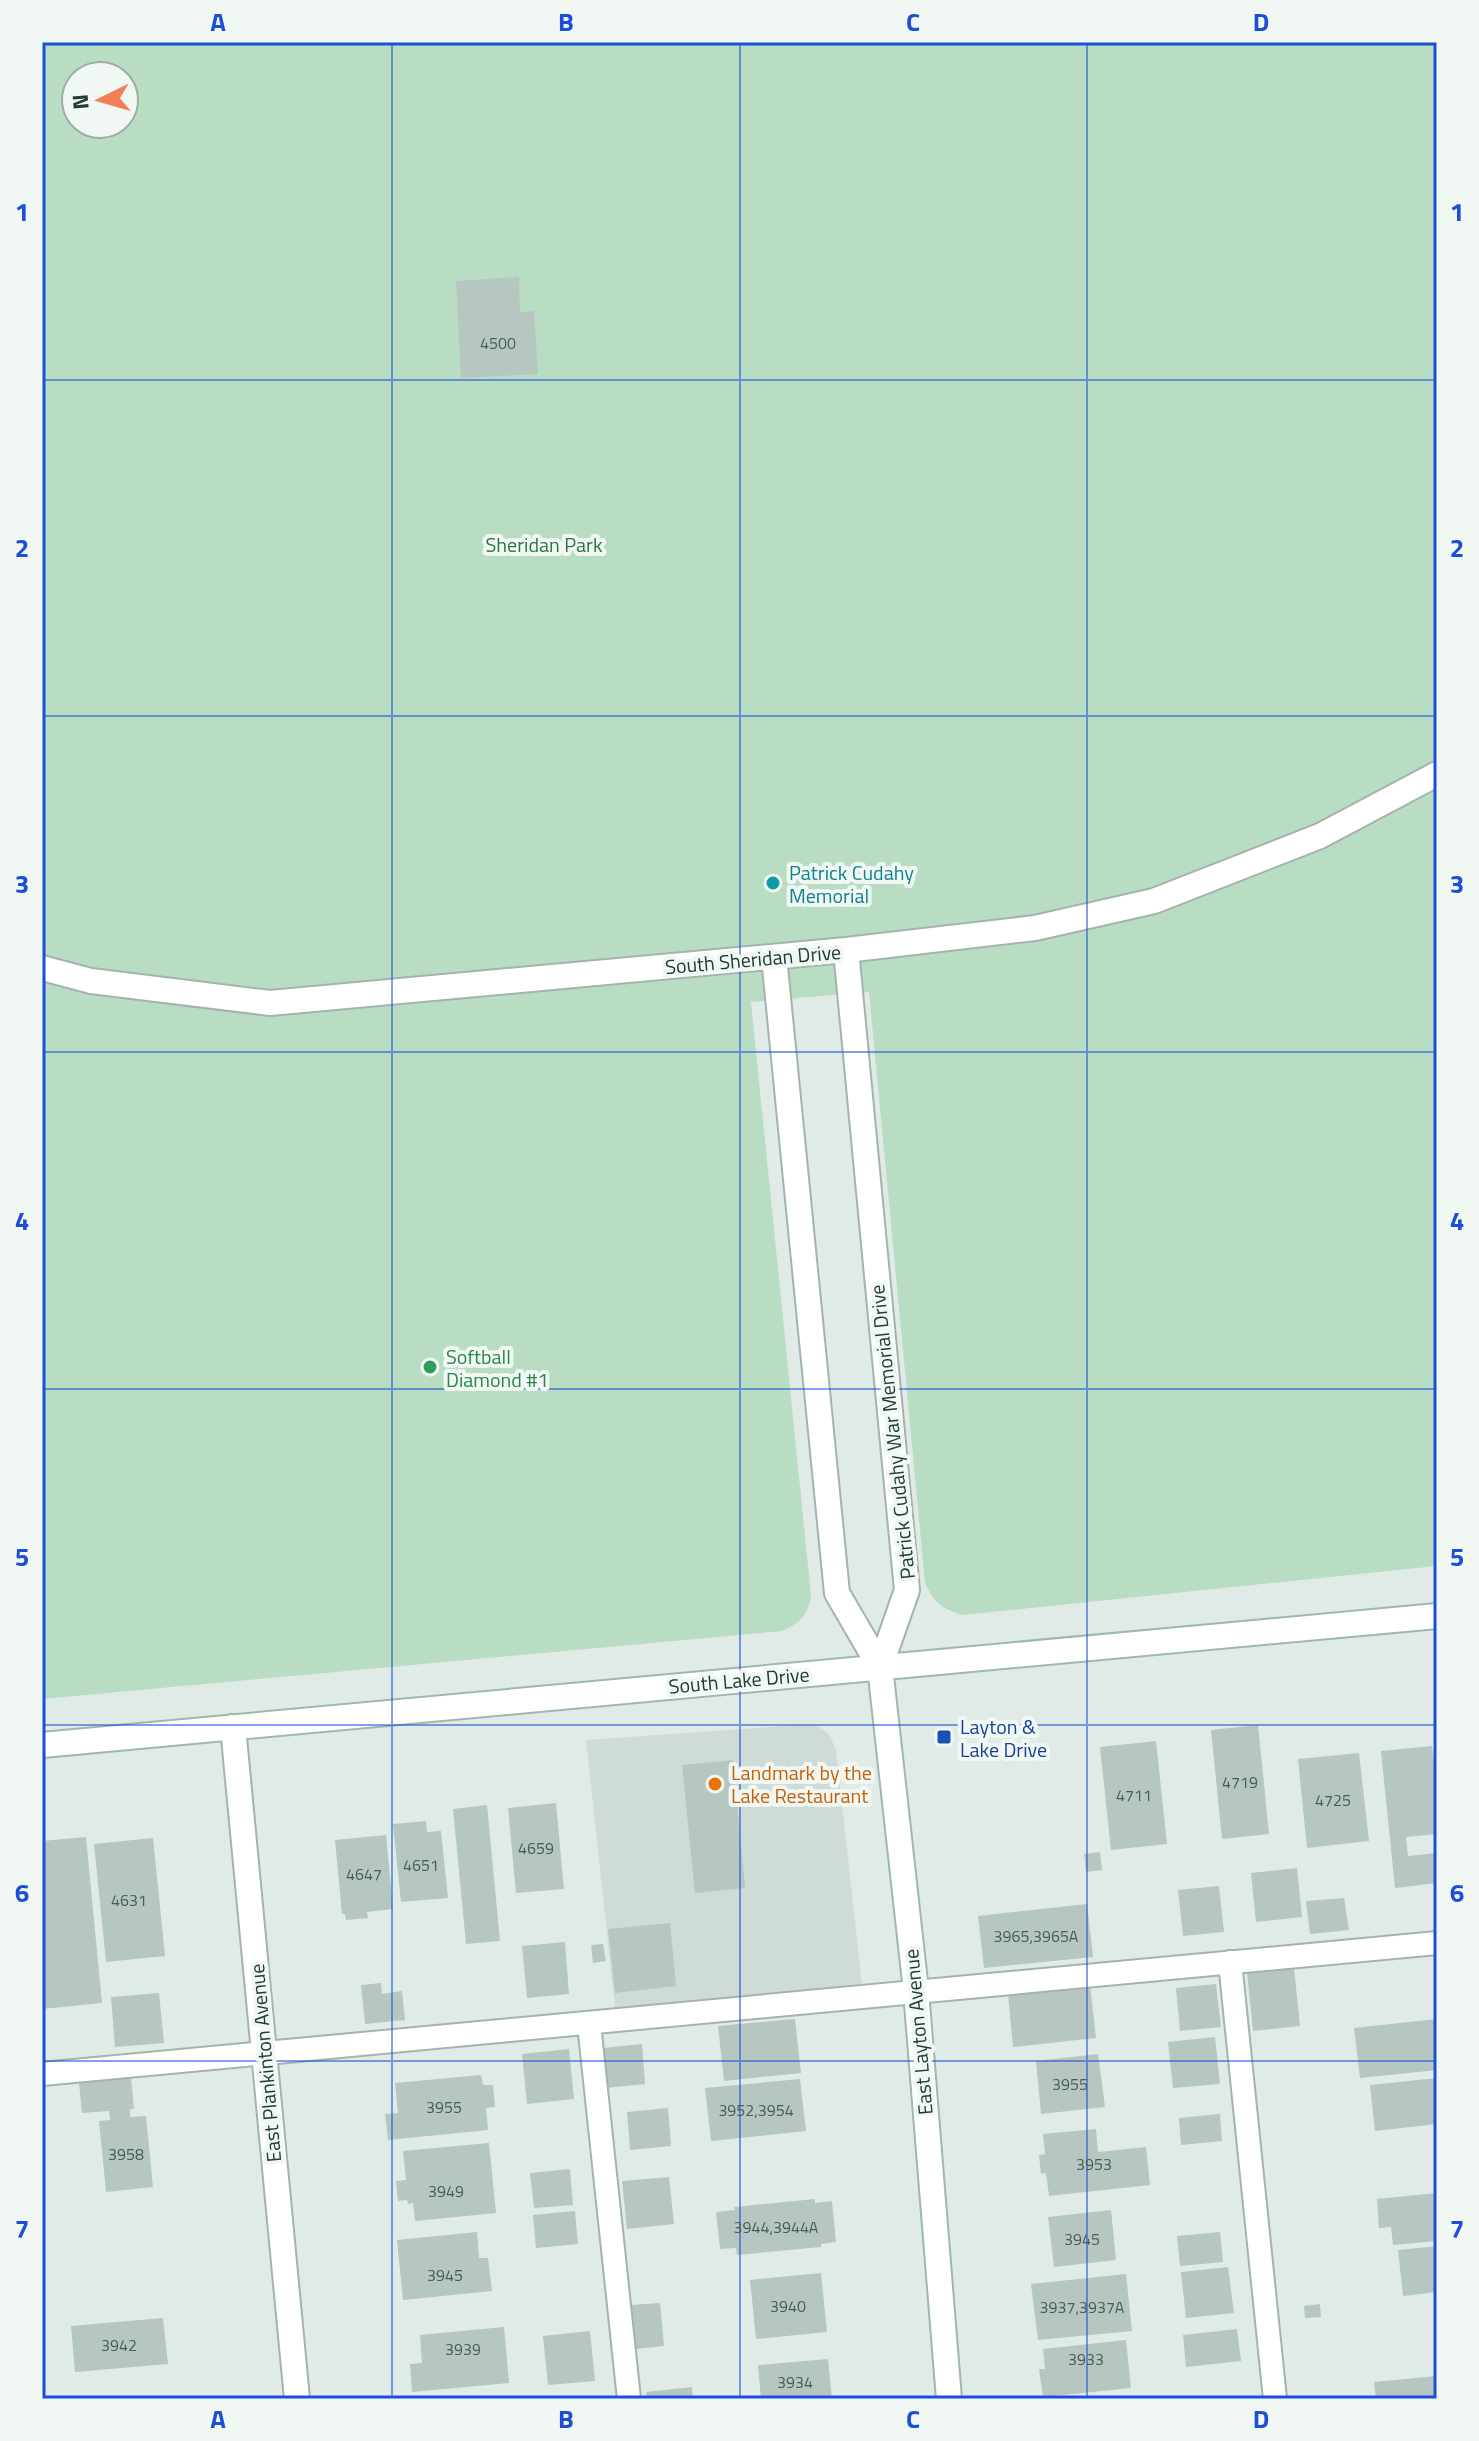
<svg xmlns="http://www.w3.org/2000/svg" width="1479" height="2441" viewBox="0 0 1479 2441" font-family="'Titillium Web',sans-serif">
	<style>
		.built { fill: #cfdbd6 }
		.green { fill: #b9ddc3; fill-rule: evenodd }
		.building { fill: #b6c6c0 }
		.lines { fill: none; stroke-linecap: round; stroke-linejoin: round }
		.service-casing { stroke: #a3b3ae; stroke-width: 26 }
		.minor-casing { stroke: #a3b3ae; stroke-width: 28 }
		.secondary-casing { stroke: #9fb7af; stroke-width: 28 }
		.service { stroke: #fff; stroke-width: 22 }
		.minor { stroke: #fff; stroke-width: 24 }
		.secondary { stroke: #fff; stroke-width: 24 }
		.grid { fill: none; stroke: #1d4ed8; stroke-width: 2; stroke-opacity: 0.55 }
		.culture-dot { fill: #0f9aa8; stroke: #f1f8f4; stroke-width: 3 }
		.leisure-dot { fill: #2e9e5b; stroke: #f1f8f4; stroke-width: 3 }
		.transit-dot { fill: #1a4fb4; stroke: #f1f8f4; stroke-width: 3 }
		.food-dot { fill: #e8710a; stroke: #f1f8f4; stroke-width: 3 }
		.labels { text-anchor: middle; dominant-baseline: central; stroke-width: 8; stroke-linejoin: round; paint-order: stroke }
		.number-label { font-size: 16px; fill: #465e58 }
		.park-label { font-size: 20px; fill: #2b7348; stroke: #f1f8f4 }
		.culture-label { font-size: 20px; fill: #0d838f; stroke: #f1f8f4; text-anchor: start }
		.street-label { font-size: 20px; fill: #213c35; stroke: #f1f8f4 }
		.leisure-label { font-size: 20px; fill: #27864d; stroke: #f1f8f4; text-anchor: start }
		.transit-label { font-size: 20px; fill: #164399; stroke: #f1f8f4; text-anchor: start }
		.food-label { font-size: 20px; fill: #c56008; stroke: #f1f8f4; text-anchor: start }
		.neatline { fill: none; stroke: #1d4ed8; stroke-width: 3 }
		.grid-label { font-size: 26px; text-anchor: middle; font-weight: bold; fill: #1d4ed8 }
	</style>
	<rect width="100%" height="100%" fill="#e0ebe7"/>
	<path class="built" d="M813,1724l15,9 8,16 26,235 -247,24 -29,-268z"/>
	<path class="green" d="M42,42h1395v1524l-474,49c-21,-6 -29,-12 -38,-32l-56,-591 -118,10 60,593c-3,21 -11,28 -29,36l-740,68zM76,76h48v48h-48z"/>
	<path class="building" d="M519,277l1,35 14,-1 4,63 -77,4 -5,-97z
		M1258,1725l11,109 -47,5 -11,-109z
		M1156,1741l11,103 -56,6 -11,-103z
		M1432,1746l5,48v40l-31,3 2,19 28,-3 1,30 -42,5 -14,-137z
		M1359,1753l10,88 -62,7 -9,-89z
		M733,1760l12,128 -50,5 -13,-128z
		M556,1803l8,86 -48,4 -8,-85z
		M487,1805l13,136 -34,3 -13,-135z
		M426,1821l1,11 14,-1 7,67 -47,4 -8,-78z
		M386,1835l7,74 -26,3 1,6 -22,2 -1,-6h-3l-7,-74z
		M86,1837l16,166 -60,6v-168z
		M153,1838l12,118 -59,6 -12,-118z
		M1100,1852l2,18 -16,2 -2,-18z
		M1297,1868l5,49 -46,5 -5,-49z
		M1219,1886l5,46 -41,4 -5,-46z
		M1344,1898l5,32 -39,4 -4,-33z
		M1087,1904l6,53 -109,11 -6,-52z
		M670,1923l6,63 -61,7 -7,-64z
		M565,1942l4,52 -42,4 -5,-52z
		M603,1944l3,17 -13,2 -2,-18z
		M1294,1968l6,58 -47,5 -6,-59z
		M381,1983l1,11 20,-3 3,29 -40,4 -4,-39z
		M1216,1984l5,43 -41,4 -4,-43z
		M1090,1985l6,53 -83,9 -5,-53z
		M159,1993l5,50 -49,4 -4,-50z
		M795,2019l6,54 -77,8 -6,-55z
		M1437,2019v51l-77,8 -6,-50z
		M1215,2037l5,47 -47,4 -5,-46z
		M642,2044l3,40 -39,4 -3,-40z
		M569,2049l5,50 -47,5 -5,-50z
		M1098,2054l7,53 -64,7 -5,-53z
		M481,2075l2,10h10l2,22 -9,1 2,22 -100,10 -3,-26 13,-1 -3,-30z
		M131,2077l3,32h-4v8l16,-1 7,71 -47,5 -7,-71 11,-1 -1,-9 -27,2 -3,-31z
		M1437,2078v46l-62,7 -5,-46z
		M800,2079l6,52 -95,10 -6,-53z
		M668,2108l3,38 -41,4 -3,-38z
		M1220,2114l2,27 -41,4 -2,-27z
		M1096,2129l2,23 48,-5 4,38 -101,11 -3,-23 -5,1 -2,-19 6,-1 -2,-20z
		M489,2143l7,70 -81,8 -2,-18 -5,1 -1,-4 -9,1 -2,-20 10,-1 -3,-29z
		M570,2169l3,36 -39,3 -4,-35z
		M669,2177l5,47 -47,5 -5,-48z
		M1437,2193v48l-44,4 -2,-18 -12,1 -2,-29z
		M815,2199v4l17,-2 4,41 -15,2v3l-84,8 -1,-7 -16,1 -4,-37 19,-2 -1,-3z
		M1111,2210l5,50 -62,7 -6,-50z
		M575,2211l3,33 -42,4 -3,-33z
		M477,2232l2,26h9l4,33 -89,9 -6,-60z
		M1220,2232l3,30 -43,4 -3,-30z
		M1437,2246v46l-34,4 -5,-46z
		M1228,2267l6,46 -48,5 -5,-46z
		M821,2273l6,59 -71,7 -6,-59z
		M1126,2274l6,57 -94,9 -7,-56z
		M660,2303l4,43 -28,3 -5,-44z
		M1320,2304l1,13 -16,1 -1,-12z
		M163,2318l5,46 -93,8 -4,-46z
		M504,2327l5,56 -97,9 -2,-28 12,-1 -2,-28z
		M1237,2329l4,32 -55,6 -3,-32z
		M590,2331l5,50 -47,4 -5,-49z
		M1126,2340l5,48 -88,9 -4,-28h6l-2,-20z
		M828,2359l4,40h-71l-3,-34z
		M1437,2376v23h-61l-2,-17z
		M692,2387l1,12h-46l-1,-7z"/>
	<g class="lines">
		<defs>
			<path id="service" d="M1230,1962l45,437
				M589,2024l40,375
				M42,2074l1395,-131"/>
			<path id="minor" d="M846,950l61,640 -27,77
				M774,957l63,636 43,74
				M42,968l49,13 179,22 576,-53 189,-22 119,-27 166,-65 117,-62
				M233,1727l64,672"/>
			<path id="secondary" d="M880,1667l36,324 33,408
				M42,1745l1395,-129"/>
		</defs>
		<use href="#service" class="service-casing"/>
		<use href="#minor" class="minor-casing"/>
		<use href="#secondary" class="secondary-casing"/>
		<use href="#service" class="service"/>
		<use href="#minor" class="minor"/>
		<use href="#secondary" class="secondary"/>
	</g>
	<path class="grid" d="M392,42v2357M740,42v2357M1087,42v2357M42,380h1395M42,716h1395M42,1052h1395M42,1389h1395M42,1725h1395M42,2061h1395"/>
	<circle class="culture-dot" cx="773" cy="883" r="8"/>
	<circle class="leisure-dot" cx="430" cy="1367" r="8"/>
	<rect class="transit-dot" x="936" y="1729" width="16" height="16" rx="4"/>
	<circle class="food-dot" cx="715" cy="1784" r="8"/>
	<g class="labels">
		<g class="number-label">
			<text x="498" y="343">4500</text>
			<text x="1240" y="1782">4719</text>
			<text x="1134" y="1795">4711</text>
			<text x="1333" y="1800">4725</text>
			<text x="536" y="1848">4659</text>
			<text x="421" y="1865">4651</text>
			<text x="364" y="1874">4647</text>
			<text x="129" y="1900">4631</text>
			<text x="1036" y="1936">3965,3965A</text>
			<text x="1070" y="2084">3955</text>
			<text x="444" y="2107">3955</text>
			<text x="756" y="2110">3952,3954</text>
			<text x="126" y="2154">3958</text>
			<text x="1094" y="2164">3953</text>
			<text x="446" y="2191">3949</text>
			<text x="776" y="2227">3944,3944A</text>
			<text x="1082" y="2239">3945</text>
			<text x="445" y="2275">3945</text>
			<text x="788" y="2306">3940</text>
			<text x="1082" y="2307">3937,3937A</text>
			<text x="119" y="2345">3942</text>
			<text x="463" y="2349">3939</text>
			<text x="1086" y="2359">3933</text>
			<text x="795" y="2382">3934</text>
		</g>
		<g class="park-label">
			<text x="544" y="544">Sheridan Park</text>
		</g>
		<g class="culture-label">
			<text x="789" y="872">Patrick Cudahy<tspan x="789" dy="23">Memorial</tspan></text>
		</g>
		<g class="street-label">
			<text transform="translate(753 959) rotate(-5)">South Sheridan Drive</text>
			<text transform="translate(892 1432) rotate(-96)">Patrick Cudahy War Memorial Drive</text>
			<text transform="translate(739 1680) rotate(-5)">South Lake Drive</text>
			<text transform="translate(918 2032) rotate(-95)">East Layton Avenue</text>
			<text transform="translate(265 2063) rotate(-95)">East Plankinton Avenue</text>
		</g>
		<g class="leisure-label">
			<text x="446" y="1356">Softball<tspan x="446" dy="23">Diamond #1</tspan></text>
		</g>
		<g class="transit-label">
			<text x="960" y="1726">Layton &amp;<tspan x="960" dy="23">Lake Drive</tspan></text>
		</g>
		<g class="food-label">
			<text x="731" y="1772">Landmark by the<tspan x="731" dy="23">Lake Restaurant</tspan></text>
		</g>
	</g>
	<rect width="1479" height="2441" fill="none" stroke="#f1f8f4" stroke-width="88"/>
	<g transform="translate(100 100) rotate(265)"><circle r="38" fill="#f1f8f4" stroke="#9eada8" stroke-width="2"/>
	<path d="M0-6L14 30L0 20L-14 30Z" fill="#f28057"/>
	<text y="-12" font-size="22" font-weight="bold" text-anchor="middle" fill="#213c35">N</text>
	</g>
	<rect x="44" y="44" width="1391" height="2353" class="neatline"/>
	<g class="grid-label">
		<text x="218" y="31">A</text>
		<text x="566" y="31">B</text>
		<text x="913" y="31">C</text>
		<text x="1261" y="31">D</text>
		<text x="22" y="221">1</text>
		<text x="1457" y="221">1</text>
		<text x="22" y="557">2</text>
		<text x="1457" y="557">2</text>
		<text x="22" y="893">3</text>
		<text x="1457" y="893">3</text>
		<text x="22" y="1230">4</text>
		<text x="1457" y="1230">4</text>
		<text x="22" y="1566">5</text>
		<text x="1457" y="1566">5</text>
		<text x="22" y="1902">6</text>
		<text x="1457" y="1902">6</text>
		<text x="22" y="2238">7</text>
		<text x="1457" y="2238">7</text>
		<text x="218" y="2428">A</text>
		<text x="566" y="2428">B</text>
		<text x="913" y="2428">C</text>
		<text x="1261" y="2428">D</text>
	</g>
</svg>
